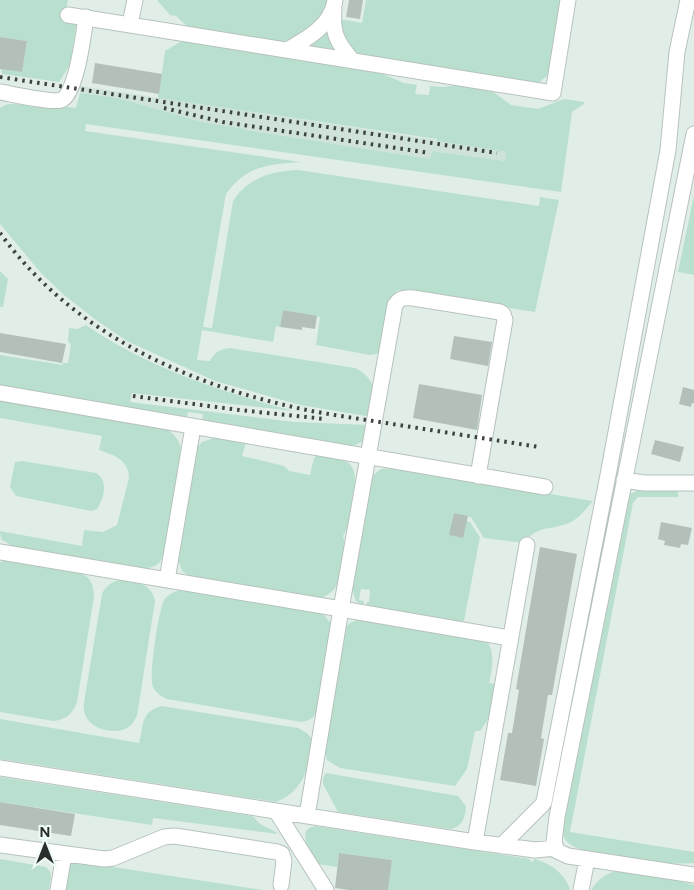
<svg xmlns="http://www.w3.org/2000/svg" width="694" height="890" viewBox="0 0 694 890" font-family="Figtree,sans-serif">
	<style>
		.built { fill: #cfe3da }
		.green { fill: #b9e0ce }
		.building { fill: #b3c0ba }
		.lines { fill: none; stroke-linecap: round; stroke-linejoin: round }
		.minor-casing { stroke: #b6c2bd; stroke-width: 17 }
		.minor { stroke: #fff; stroke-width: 15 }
		.rail { stroke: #3d4340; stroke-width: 4; stroke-dasharray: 2.5 5; stroke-linecap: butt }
	</style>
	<rect width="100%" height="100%" fill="#e1eee8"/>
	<path class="built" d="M80,86l357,54v1l69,11 -1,9 -73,-10 -2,8 -184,-29 -1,-1 -43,-7 -84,-24 -38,-5z"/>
	<path class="green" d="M0,0h68l-3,19 12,2 -7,44 -11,17 -57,-8 -1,-5 21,3 5,-31 -27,-4z
		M157,0h171l-7,19 -23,17 -20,7 -88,-14 -14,-13 -6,-1z
		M366,0h196l-11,73 -17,13 -170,-27 -15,-8 -10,-27 1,-5 22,4z
		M331,26l9,26 -33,-6 16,-10z
		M182,41l194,30 28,12 13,2 -2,9 14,1 1,-9 14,1 18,-3 26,4 23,17 27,4 26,-10 20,3v2l-12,8 -11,80 -475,-68 -1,7 216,31c-34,3 -54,3 -75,32l-23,133 9,1 21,-127c15,-23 38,-30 65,-31l241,36 1,-9 19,3 -24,112 -137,-22 -7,7 -10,53 -5,4 -6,1 -54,-10 4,-28 -37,-7 -3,17 -4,-1 -3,16 -71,-12 -5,30 13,1c4,-9 11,-12 20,-13l125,20c23,11 20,28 17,49l-72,-12 -85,-24 -88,-40 -31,-21 -32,-25 -23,-22 -41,-49v-116c8,-6 16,-4 25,-3l1,-3 50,6 4,-15 38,5 84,24 44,7v1l184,29 2,-8 73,10 1,-9 -69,-11v-2l-279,-41 7,-47z
		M694,195v80l-16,-3z
		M0,271l8,8 -5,28h-3z
		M86,325c62,43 136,67 208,86l-162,-18 -2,9 164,20 76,3 -6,16 -11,5 -14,-1 -137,-22 1,-9 -15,-2 -2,8 -186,-31v-34l63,10 -1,-2h6l3,-18 -3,-4 1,-13 8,1z
		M0,401l168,29c7,5 11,10 13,18 -3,18 -12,104 -21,114 -4,5 -12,6 -18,7l-127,-21 -14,-9 -1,-8 82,15 2,-16 19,2 14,-7 12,-47c0,-18 -15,-23 -30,-28l3,-14 -102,-18z
		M214,438l32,5 -4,13 42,10 5,5 21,4 4,-17 3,-3c19,4 38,1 38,25l-7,47 -5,9 2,7c-3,22 -1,47 -24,55l-131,-21 -8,-6 -4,-11 15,-108 9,-10z
		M22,461l74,12c13,8 8,25 1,36l-6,2 -75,-15 -6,-9 5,-25z
		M391,468l202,33c-8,9 -15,19 -27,23 -20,7 -27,1 -43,19l-39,-5 -13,-21 -17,-4 -4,22 17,-14 3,1 10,15 -16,84 -2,1 -96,-16 1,-4h2l1,-12 -9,-1 -2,11 5,1 -1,5 -7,-5 -5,-15 21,-110 9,-7z
		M678,490v7h-40l-5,6 -63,329 124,20v11c-32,3 -78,-8 -111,-13 -13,-4 -21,-9 -21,-24l66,-331 9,-4z
		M7,560l74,13c11,6 12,12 13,24l-17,105c-4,12 -12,18 -24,19l-53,-9v-150z
		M125,579c14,3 27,6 30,22l-18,115c-2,3 -4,8 -7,10 -10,9 -33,5 -41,-5 -5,-6 -6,-12 -5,-19l18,-108c4,-9 12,-14 23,-15z
		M180,590h6l137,24 7,8 1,4 -14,86c-4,7 -9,9 -16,10l-134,-23c-6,-3 -11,-6 -14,-12 -5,-10 6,-78 11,-87 4,-6 10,-8 16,-10z
		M358,620h6l122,20c10,13 6,29 3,43l6,1 -4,31 -11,16h-5l-8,38 -12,17 -115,-18 -13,-8 -2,-9 19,-122 6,-6z
		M162,706l136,22 9,5 5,6c-1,26 -9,53 -36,63l-276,-43v-40l139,24c5,-18 1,-31 23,-37z
		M326,773l132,23 8,10c-1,11 -3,21 -16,23l-112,-17 -15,-28v-6z
		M0,777l252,39c3,2 4,4 6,6 5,5 14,6 20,12l-125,-16 -1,7 -152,-23z
		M315,826l215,33v2l3,1 1,-3c16,4 32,15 36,31h-182l4,-30 -53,-7 -2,14 -20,-3c-6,-11 -14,-20 -11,-33l3,-3z
		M0,859l46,8c8,6 4,14 3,23h-49z
		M68,860l195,30h-199z
		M618,871l53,8 23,6v5h-103c6,-10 16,-18 27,-19z"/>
	<path class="building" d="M349,0h14l-3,19 -14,-2z
		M0,37l27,4 -5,31 -22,-3z
		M95,63l67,11 -3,20 -67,-11z
		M283,310l34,6 -2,13 -13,-2v3l-22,-3z
		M0,333l66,11 -4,19 -62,-11z
		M454,336l38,6 -4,24 -38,-7z
		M419,384l63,11 -5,35 -64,-12z
		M683,387l11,3v13h-2l-1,4 -12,-3z
		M655,440l29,7 -4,15 -29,-8z
		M454,513l14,3 -5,22 -14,-3z
		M661,522l31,6 -4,17 -7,-1 -1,4 -16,-3 1,-4 -7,-2z
		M540,547l37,7 -25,141h-4l-7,43 3,1 -8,47 -36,-6 8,-47h4l7,-43 -3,-1z
		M0,802l75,12 -4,22 -71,-11z
		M339,853l53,7 -4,30h-39l-14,-2z"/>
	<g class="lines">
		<defs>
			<path id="minor" d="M334,9c-2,24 3,34 19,52
				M68,15l485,78 15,-93
				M130,24l5,-24
				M287,50c20,-11 45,-25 48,-50
				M0,92c12,2 51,11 61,8 15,-4 23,-68 25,-83
				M694,134l-137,683 -3,25 3,9 11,5 126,19
				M0,393l545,94
				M478,476l27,-156 -2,-6 -3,-2 -87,-14c-8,-1 -14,0 -18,7l-54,304 169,29
				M624,480l20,3h50
				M0,552l341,57 -34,207
				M167,580l26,-153
				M0,768l475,74 60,8 21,-2
				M276,811l50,79
				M475,842l52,-297
				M0,845l104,14 9,-1 51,-21 11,-1 102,16 5,2 2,7 -3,24
				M501,846l41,-41 2,-3 65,-332 59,-320 9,-98 11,-52
				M58,890l6,-36
				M581,890l6,-31"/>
		</defs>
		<use href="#minor" class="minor-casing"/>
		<use href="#minor" class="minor"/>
		<path class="rail" d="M0,77l497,76
			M164,108l59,14 207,31
			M0,233c70,97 179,148 293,174 30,7 62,11 93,16 51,8 102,16 153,24
			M133,396l106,14 86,9"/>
	</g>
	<g transform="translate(45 845)" stroke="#eefcf5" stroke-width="4" paint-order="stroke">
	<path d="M0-4L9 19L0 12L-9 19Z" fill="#292e2c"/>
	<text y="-8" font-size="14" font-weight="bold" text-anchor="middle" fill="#292e2c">N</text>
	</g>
</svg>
